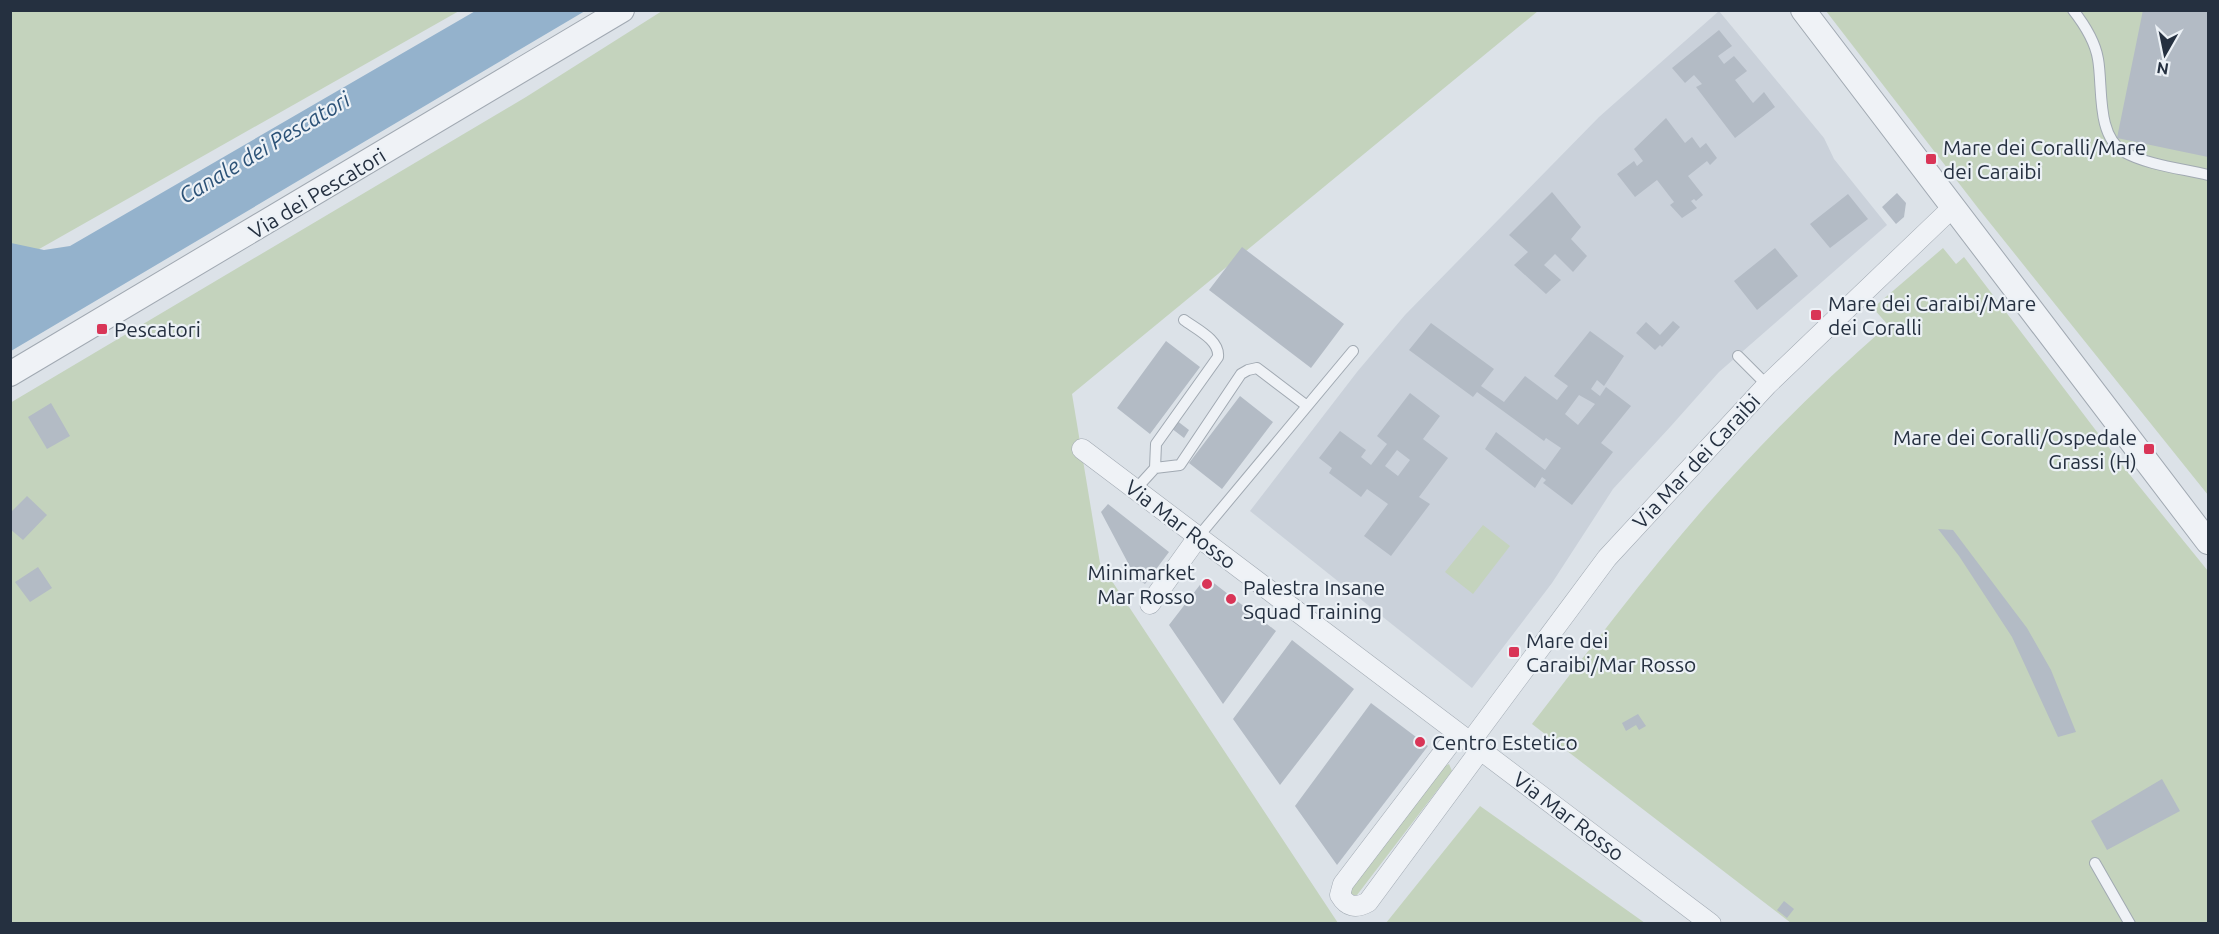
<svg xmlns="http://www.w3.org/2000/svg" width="2219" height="934" viewBox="0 0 2219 934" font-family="Ubuntu,sans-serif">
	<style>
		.built { fill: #cad1da }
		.green { fill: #c4d3bd }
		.water { fill: #94b2cc }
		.building { fill: #b3bbc5; fill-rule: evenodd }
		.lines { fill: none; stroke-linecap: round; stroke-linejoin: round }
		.service-casing { stroke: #a1a9b2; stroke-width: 12 }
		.minor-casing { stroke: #a1a9b2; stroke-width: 21 }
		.tertiary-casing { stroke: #a1a9b2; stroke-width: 26 }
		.service { stroke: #eff2f6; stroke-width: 10 }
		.minor { stroke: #eff2f6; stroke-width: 20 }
		.tertiary { stroke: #eff2f6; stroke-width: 24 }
		.poi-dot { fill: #d93557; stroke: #ecf1f6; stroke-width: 2 }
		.labels { text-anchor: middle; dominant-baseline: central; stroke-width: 4.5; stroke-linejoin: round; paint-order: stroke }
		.poi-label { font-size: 21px; fill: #253040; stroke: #ecf1f6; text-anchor: start }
		.street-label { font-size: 21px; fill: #253040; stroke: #ecf1f6 }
		.water-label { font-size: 22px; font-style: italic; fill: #2c5277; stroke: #ecf1f6 }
	</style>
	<rect width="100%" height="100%" fill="#dce2e8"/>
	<path class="built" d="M1719,11l105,127 10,21 53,66 -168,147 -48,54 -58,63 -61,94 -80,105 -222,-177 107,-139 48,-57 194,-198z"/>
	<path class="green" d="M11,11h448l-448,254z
		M662,11h876l-466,383 28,169 238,360h-1327l-1,-520 516,-306z
		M1826,11h322l-24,121 84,18v345l-230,-287z
		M1943,248l13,16 8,-7 162,213 82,101v352h-417l-259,-199c68,-88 135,-178 211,-259 46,-50 94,-95 145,-140l-15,-17z
		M1483,525l27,21 -37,48 -28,-22z
		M1449,764l3,7 -95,124h-7v-5l95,-124z
		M1480,806l165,117h-259z"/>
	<path class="water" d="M477,10l108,1 -574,340v-108l33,7 26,-4z"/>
	<path class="building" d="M2143,10h65v147l-91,-19z
		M1719,30l13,16 -14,10 6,8 10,-8 13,15 -12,9 18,23 11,-11 11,15 -40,31 -39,-51 6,-3 -8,-9 -9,8 -13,-15z
		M1666,118l19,25 7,-6 8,11 6,-5 11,15 -7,7 -3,-4 -19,15 15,19 -7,6 -2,-2 -3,2 6,7 -15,10 -12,-13 4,-3 -17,-22 -22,17 -18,-23 17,-13 3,5 6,-5 -9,-12z
		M1552,192l29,35 -10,12 16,17 -14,16 -18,-18 -11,11 17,15 -15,14 -32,-29 14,-13 -19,-17z
		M1897,193l9,10 -2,14 -8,7 -14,-17z
		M1848,194l20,25 -38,29 -20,-24z
		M1242,247l102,77 -33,44 -102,-78z
		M1775,248l23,28 -41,34 -23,-29z
		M1673,321l7,6 -18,20 -2,-2 -5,5 -19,-17 10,-11 14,13z
		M1431,323l63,46 -13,17 23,16 21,-26 32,24 11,-14 -14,-10 36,-45 34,25 -20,30 -7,-6 -6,9 9,7 6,-9 25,19 -30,37 12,9 -41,53 -29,-22 3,-3 -4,-3 -7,11 -50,-39 11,-17 49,38 16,-22 -15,-10 -2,3 -67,-49 -4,5 -64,-47zM1579,395l16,9 -17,21 -13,-11z
		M1166,341l34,26 -50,67 -33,-26z
		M1410,393l30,23 -17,23 25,19 -29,39 11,7 -39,52 -27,-20 24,-32 -21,-15 -6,8 -32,-24 3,-5 -13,-10 21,-27 26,19 -5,7 10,8 16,-21 -10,-8zM1397,450l13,10 -12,16 -13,-10z
		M1240,396l33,26 -51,67 -33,-26z
		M51,403l19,33 -23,13 -19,-32z
		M1176,420l13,10 -5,8 -13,-10z
		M27,496l20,19 -24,25 -13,-11v-16z
		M1108,504l61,48 -24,32 -9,-6 -35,-66z
		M1938,529l15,1 74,98 24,42 25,62 -18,5 -46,-100 -53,-81z
		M38,567l14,21 -22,14 -15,-20z
		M1206,577l70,54 -53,73 -54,-79z
		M1292,640l62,49 -74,96 -47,-66z
		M1371,703l57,43 -91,119 -42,-59z
		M1638,714l8,12 -7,4 -3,-5 -10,6 -4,-8z
		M2162,779l18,32 -73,39 -16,-29z
		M1784,901l10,8 -7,9 -10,-8z"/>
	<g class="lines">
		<defs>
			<path id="service" d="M2073,10c11,14 22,31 25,49 5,28 -2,77 26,93 23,13 60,17 84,23
				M1738,356l29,29
				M1155,468l1,-24 62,-87c2,-17 -22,-28 -34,-37
				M1135,490l20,-22 25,-3 61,-91 7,-4 9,-2 50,38
				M1198,537l155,-186
				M2095,863l35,61"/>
			<path id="minor" d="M1082,449l629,475
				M1150,604l48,-67
				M1458,733l-115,151 -3,11c7,12 16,14 28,7l113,-153
				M1471,741l136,-183 160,-173 185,-177"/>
			<path id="tertiary" d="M1803,10l405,532
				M10,374l612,-364"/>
		</defs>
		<use href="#service" class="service-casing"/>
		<use href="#minor" class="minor-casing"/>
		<use href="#tertiary" class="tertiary-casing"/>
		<use href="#service" class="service"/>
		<use href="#minor" class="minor"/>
		<use href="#tertiary" class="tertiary"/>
	</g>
	<g class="poi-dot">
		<rect x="1925" y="153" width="12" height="12" rx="3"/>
		<rect x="1810" y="309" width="12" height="12" rx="3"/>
		<rect x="96" y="323" width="12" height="12" rx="3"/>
		<rect x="2143" y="443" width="12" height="12" rx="3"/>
		<circle cx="1207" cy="584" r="6"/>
		<circle cx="1231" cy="599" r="6"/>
		<rect x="1508" y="646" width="12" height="12" rx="3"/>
		<circle cx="1420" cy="742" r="6"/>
	</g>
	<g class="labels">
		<g class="poi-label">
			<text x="1943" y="147">Mare dei Coralli/Mare<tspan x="1943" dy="24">dei Caraibi</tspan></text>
			<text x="1828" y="303">Mare dei Caraibi/Mare<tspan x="1828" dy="24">dei Coralli</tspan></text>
			<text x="114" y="329">Pescatori</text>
			<text x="2137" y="437" text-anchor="end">Mare dei Coralli/Ospedale<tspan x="2137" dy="24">Grassi (H)</tspan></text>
			<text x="1195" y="572" text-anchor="end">Minimarket<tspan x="1195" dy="24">Mar Rosso</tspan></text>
			<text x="1243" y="587">Palestra Insane<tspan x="1243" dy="24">Squad Training</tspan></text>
			<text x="1526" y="640">Mare dei<tspan x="1526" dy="24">Caraibi/Mar Rosso</tspan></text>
			<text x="1432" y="742">Centro Estetico</text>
		</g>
		<g class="street-label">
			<text transform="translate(317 193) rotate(-31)">Via dei Pescatori</text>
			<text transform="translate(1696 461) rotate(-47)">Via Mar dei Caraibi</text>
			<text transform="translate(1181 524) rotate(37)">Via Mar Rosso</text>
			<text transform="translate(1569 816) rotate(37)">Via Mar Rosso</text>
		</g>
		<g class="water-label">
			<text transform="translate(264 147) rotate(-31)">Canale dei Pescatori</text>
		</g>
	</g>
	<rect width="2219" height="934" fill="none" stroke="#253040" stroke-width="24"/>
	<g transform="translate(2165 54) rotate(189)" stroke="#ecf1f6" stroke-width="4.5" paint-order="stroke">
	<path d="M0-4.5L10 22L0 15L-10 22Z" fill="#253040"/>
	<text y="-9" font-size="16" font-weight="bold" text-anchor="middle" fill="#253040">N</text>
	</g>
</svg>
